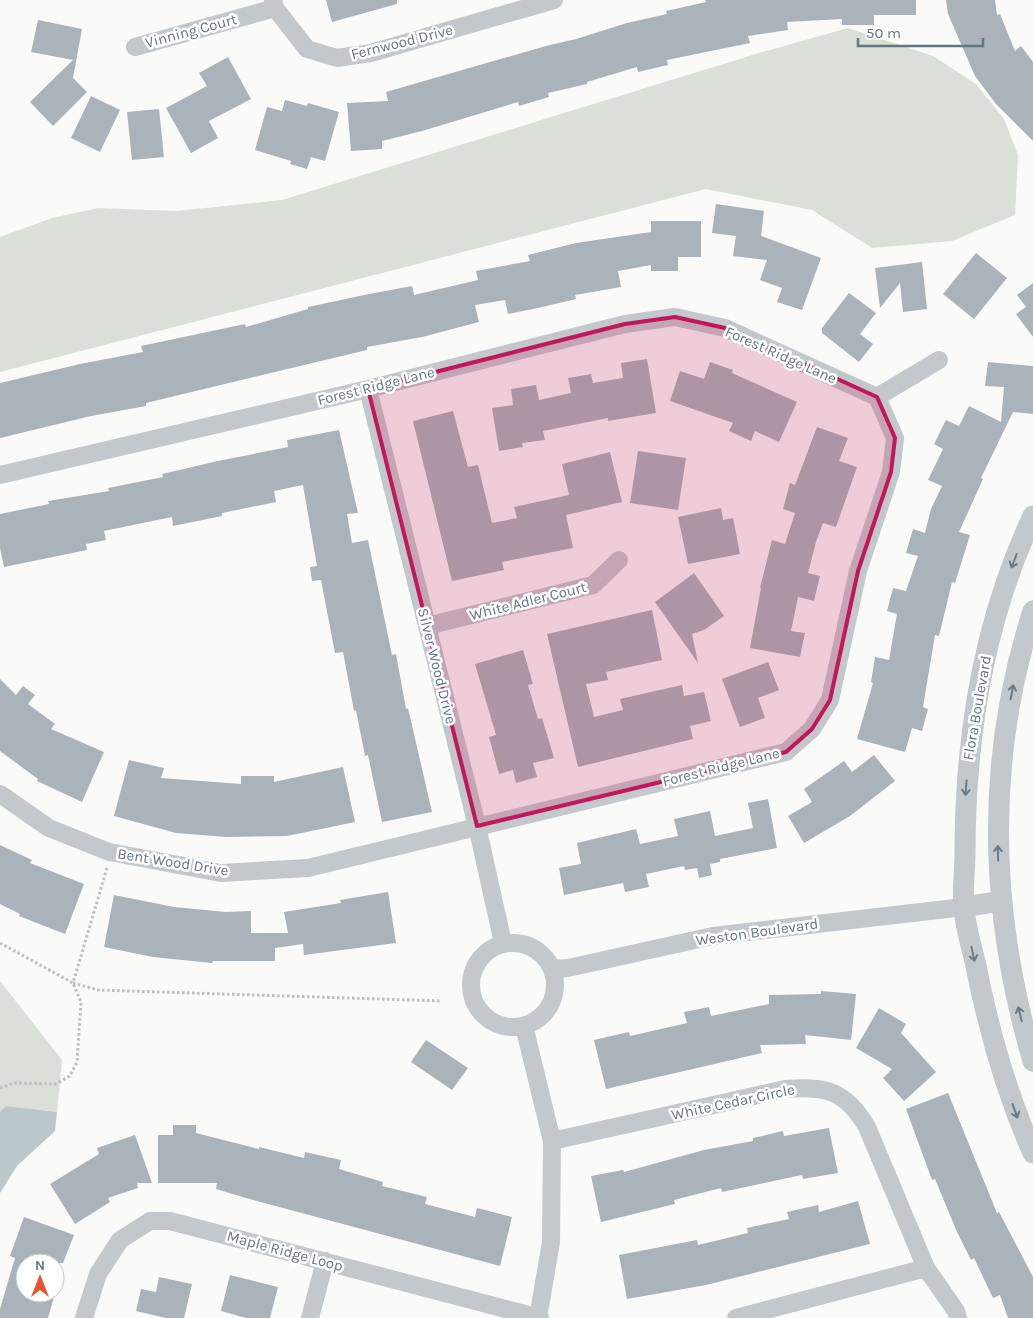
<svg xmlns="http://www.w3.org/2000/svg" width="1033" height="1318" viewBox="0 0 1033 1318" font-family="Karla,sans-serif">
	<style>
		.green { fill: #dadfd7 }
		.water { fill: #bbc7cb }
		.building { fill: #aab3b9 }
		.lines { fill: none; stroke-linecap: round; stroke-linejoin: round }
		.path { stroke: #bbbfc2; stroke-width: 3; stroke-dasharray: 2.5 2.5; stroke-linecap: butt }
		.minor { stroke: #c3c8cc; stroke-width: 18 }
		.tertiary { stroke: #c3c8cc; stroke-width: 21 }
		.oneway { stroke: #6a7a87 }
		.marked { fill: #c2185b; fill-opacity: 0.2; stroke: #c2185b; stroke-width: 4; stroke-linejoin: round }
		.labels { text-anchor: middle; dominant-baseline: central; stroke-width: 5; stroke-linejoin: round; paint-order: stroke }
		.street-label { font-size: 15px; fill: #657683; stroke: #fff }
	</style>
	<rect width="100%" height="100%" fill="#fafaf8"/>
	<path class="green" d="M848,28l85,28 43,28 28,35 14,36 -3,60 -63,26 -80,7 -60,-38 -106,-21 -706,183v-135l52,-19 46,-10 78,3 106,-11 477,-147z
		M0,981l62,79 -5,52 -51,-6 -6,6z"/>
	<path class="water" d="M6,1106l51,6 -2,19 -38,35 -17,27v-81z"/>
	<path class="building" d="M326,0h71v4l-65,18z
		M705,0h211v15h-42v10h-32v-6l-55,3 1,8 -40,6 2,7 -83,17 1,5 -30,7 -1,-5 -50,15v2l-39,9 1,4 -30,9 -1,-4 -96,29 -40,10v8l-31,2 -4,-48 41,-2 -2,-9 160,-46 30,-7 51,-16 40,-9 -1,-3 40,-9z
		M946,0h49l2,15 3,-1 15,37 6,-5 12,16v79l-37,-37 -21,-28 -27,-62z
		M38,20l44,9 -9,49 14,14 -34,34 -23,-24 43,-42 -42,-8z
		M228,57l23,42 -42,22 9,17 -27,15 -25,-45 41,-22 -8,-13z
		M91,96l29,14 -20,42 -29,-14z
		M285,100l22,6 1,-3 31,9 -14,49 -14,-4 -4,12 -17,-5 1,-3 -36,-11 12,-43 15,4z
		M159,109l5,48 -32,3 -5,-48z
		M716,204l48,7 -3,25 60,22 -19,52 -25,-8 5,-14 -22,-8 7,-20 -34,-4 3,-20 -24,-3z
		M651,221h50v36h-23v14h-27v-6l-33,6 3,16 -46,8 1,4 -38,9 -30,6 -3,-14 -30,5 4,17 -57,15 -55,10v3l-221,53v3l-55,10 -91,22v-55l80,-19 63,-12 -2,-6 104,-22 1,3 62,-18v-2l56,-12 48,-9 2,9 64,-15 -2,-9 54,-10 -2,-6 48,-12 75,-11z
		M976,253l31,25 -33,41 -31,-25z
		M922,262l5,47 -24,3 -3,-29 -20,25 -5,-40z
		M1033,283v54l-17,-23 10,-7 -9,-12z
		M849,293l27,20 -16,21 13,10 -14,18 -37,-29v-5z
		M647,359l9,54 -48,8v-3l-65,13 2,9 -23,3 1,4 -24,4 -7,-43 21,-3 -2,-16 25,-4 3,15 32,-7 -3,-15 23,-4 2,9 30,-5 -2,-15z
		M710,362l23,8 -1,3 65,29 -18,40 -24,-11 -4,10 -22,-10 4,-8 -63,-22 10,-30 24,8z
		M988,362l45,4v48l-20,-2 -32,66 2,1 -24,53 11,3 -15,48 -3,-1 -13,54 -4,-1 -12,72 5,2 -6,22 -10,-3 -7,24 -48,-13 16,-56 -2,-1 4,-25 14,3 8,-46 -10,-3 6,-23 13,3 12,-35 -12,-3 7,-24 12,4 6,-24 11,-23 -14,-6 15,-31 -9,-5 12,-24 13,6 10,-20 32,16 3,-35 -19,-1z
		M453,411l15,56 10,-2 14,58 25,-5 -3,-11 55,-12 -7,-31 48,-12 12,50 -56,13 7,33 -71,14 2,8 -52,11 -39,-160z
		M817,427l31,11 -9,23 18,6 -21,60 -13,-4 -7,19 -8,31 12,3 -6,25 -16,-4 -7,34 14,2 -5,24 -50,-9 11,-60h-1l12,-48 13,4 10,-31 -12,-4 7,-26 5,2z
		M339,430l19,83 -11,1 5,29 16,-3 24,115 4,-1 10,55 2,-1 24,104 -50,10 -14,-67 -3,1 -9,-46 -2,1 -11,-59 -8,1 -14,-73 -9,1 -2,-14 7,-1 -14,-81 -29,6 2,11 -54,11v3l-49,10 -1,-9 -68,14 2,9 -20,4 1,6 -83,17 -4,-19v-34l49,-10 -1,-3 61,-10 -1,-3 55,-11 -1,-3 56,-13 70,-14 -1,-7z
		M638,451l48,7 -8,52 -48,-7z
		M721,508l2,12 10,-2 7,36 -52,10 -10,-47z
		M694,573l30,43 -20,14 -12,4 6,29 -43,-61z
		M652,610l10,50 -56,12 2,8 -22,4 8,33 29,-7 -3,-11 62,-14 2,11 20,-4 7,29 -21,5 3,13 -115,28 -31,-133z
		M523,650l10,34 -5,1 10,34 4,-1 12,40 -21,5 4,14 -21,6 -3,-13 -14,4 -10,-37 7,-2 -21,-71z
		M768,662l11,28 -21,8 7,20 -25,9 -18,-48z
		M0,679l16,16 7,-9 12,9 -7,9 27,20 -4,5 53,23 -22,50 -45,-21 1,-2 -38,-28z
		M874,755l21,26 -45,35 -46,27 -16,-27 24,-14 -8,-13 40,-28 8,11z
		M129,760l35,8 -3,10 80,6v-8h33v6l69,-15 12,55 -68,14 -61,1 -50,-4 -62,-17z
		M768,799l9,49 -57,11v3l-10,2 2,11 -13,3 -2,-10 -12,2 -1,-4 -38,8 3,13 -24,5 -2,-9 -59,12 -5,-27 22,-4 -4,-21 59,-14 4,15 38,-8 -4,-17 36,-8 5,25 38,-8 -5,-25z
		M0,845l32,15 -2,3 54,21 -19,50 -46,-18 1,-2 -20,-10z
		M388,892l8,51 -92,12 -1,-11 -28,4v13h-62l-1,2 -59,-6 -49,-10 10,-52 60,12 52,5 25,-1v22h37l-4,-21 57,-9 -1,-3z
		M821,991l35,3 -5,46 -46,-5 1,9 -46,1 2,8 -156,36 -12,-49 35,-8 1,4 57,-13 -3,-11 25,-5 2,9 58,-12v-9l52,-1z
		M879,1008l27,16 -5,9 35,39 -32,29 -21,-23 9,-9 -36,-21z
		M426,1040l42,28 -16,22 -41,-28z
		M948,1093l49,120 2,-1 34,65v41h-25l-8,-23 -7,3 -19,-40 -3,2 -14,-28 -22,-53 -3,1 -26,-71z
		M173,1125h23v8l63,16v-2l45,11 1,-6 36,8 -2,9 44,13 -1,4 45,11 -2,7 50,13 2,-9 35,9 -12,49 -254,-68 -30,-9 1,-6h-59v-48h15z
		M829,1128l9,45 -35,6 -1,-4 -80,17 -1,-4 -47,12 1,4 -74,18 -10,-46 32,-6 1,2 80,-22 49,-9v-3l30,-7 1,5z
		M135,1135l17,48h-15l1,5 -30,10 2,4 -35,22 -25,-40 49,-30 -2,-6z
		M858,1201l12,43 -164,41 -79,14 -8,-44 78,-15 1,5 50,-12 -1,-5 42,-9 -2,-7 31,-7 1,7z
		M24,1217l50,18 -11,28h-38v30h30l-7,25h-48v-9l15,-51 -5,-2z
		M230,1275l48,12 -8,31h-24l-25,-7z
		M159,1277l33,7 -8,34h-18l-30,-7 5,-22 15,3z"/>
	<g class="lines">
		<path class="path" d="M107,868l-34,115 25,7 344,11
			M0,943l73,40 8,19 -4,60 -7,14 -14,8 -42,-1 -14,5"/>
		<path class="minor" d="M273,0l2,8 32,41 30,9 34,-5 183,-53
			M135,47l140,-39
			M368,389l109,437 26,117
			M877,397l62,-37
			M0,475l368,-86 257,-65 50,-7 50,11 152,69 18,41 -4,34 -33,99 -28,129 -18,29 -26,23 -478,116 -87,5 -112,-21 -60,-24 -49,-34
			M427,626l166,-41 26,-25
			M471 985a42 42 0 1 1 84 0a42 42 0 1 1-84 0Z
			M553,969l15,-1 145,-32 251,-29
			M524,1026l28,115 -1,101 -13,76
			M552,1141l233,-52c41,-3 60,1 82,38l59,141 30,43 2,7
			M84,1318l14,-44 22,-34 30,-19h20l370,97
			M310,1318l15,-57
			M736,1318l190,-50"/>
		<path class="tertiary" d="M1033,516c-50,106 -68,222 -68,338 0,17 -3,36 -1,53 1,20 8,40 12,59 13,66 30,126 57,187
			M1033,611c-48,149 -44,300 0,450
			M964,907l37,-6"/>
	</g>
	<defs><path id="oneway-shaft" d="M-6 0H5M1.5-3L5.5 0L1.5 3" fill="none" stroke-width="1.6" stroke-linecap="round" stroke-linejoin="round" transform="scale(1.25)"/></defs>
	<g class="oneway">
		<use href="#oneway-shaft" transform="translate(1014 561) rotate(111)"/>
		<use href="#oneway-shaft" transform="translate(1012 692) rotate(-79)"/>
		<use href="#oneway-shaft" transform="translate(966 788) rotate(94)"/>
		<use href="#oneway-shaft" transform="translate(998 853) rotate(-91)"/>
		<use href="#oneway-shaft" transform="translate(973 954) rotate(78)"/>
		<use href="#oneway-shaft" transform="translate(1020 1014) rotate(-104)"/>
		<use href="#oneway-shaft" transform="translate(1015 1111) rotate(70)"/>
	</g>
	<path class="marked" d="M675,317l50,11 152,69 18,41 -4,34 -33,99 -28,129 -18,29 -26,23 -309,74 -109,-437 257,-65z"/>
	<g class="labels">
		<g class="street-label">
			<text transform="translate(191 31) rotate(-15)">Vinning Court</text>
			<text transform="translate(402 42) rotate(-14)">Fernwood Drive</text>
			<text transform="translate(781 355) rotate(24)">Forest Ridge Lane</text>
			<text transform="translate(376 386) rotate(-14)">Forest Ridge Lane</text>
			<text transform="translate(528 601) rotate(-14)">White Adler Court</text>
			<text transform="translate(437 666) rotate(76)">Silver Wood Drive</text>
			<text transform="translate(977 708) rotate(-80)">Flora Boulevard</text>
			<text transform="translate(721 767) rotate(-14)">Forest Ridge Lane</text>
			<text transform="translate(173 862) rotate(9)">Bent Wood Drive</text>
			<text transform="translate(757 932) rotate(-8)">Weston Boulevard</text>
			<text transform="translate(733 1102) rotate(-12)">White Cedar Circle</text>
			<text transform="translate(285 1251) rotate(15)">Maple Ridge Loop</text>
		</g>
	</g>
	<g transform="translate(40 1278)"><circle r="24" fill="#ffffff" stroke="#c1c8cd"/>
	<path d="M0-4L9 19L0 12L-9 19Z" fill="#e4572e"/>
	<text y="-8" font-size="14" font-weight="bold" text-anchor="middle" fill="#657683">N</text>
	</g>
	<path d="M858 38v8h125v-8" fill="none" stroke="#657683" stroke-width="2.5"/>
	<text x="866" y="38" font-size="15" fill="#657683" stroke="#ffffff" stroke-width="4" paint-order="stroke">50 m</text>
</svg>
